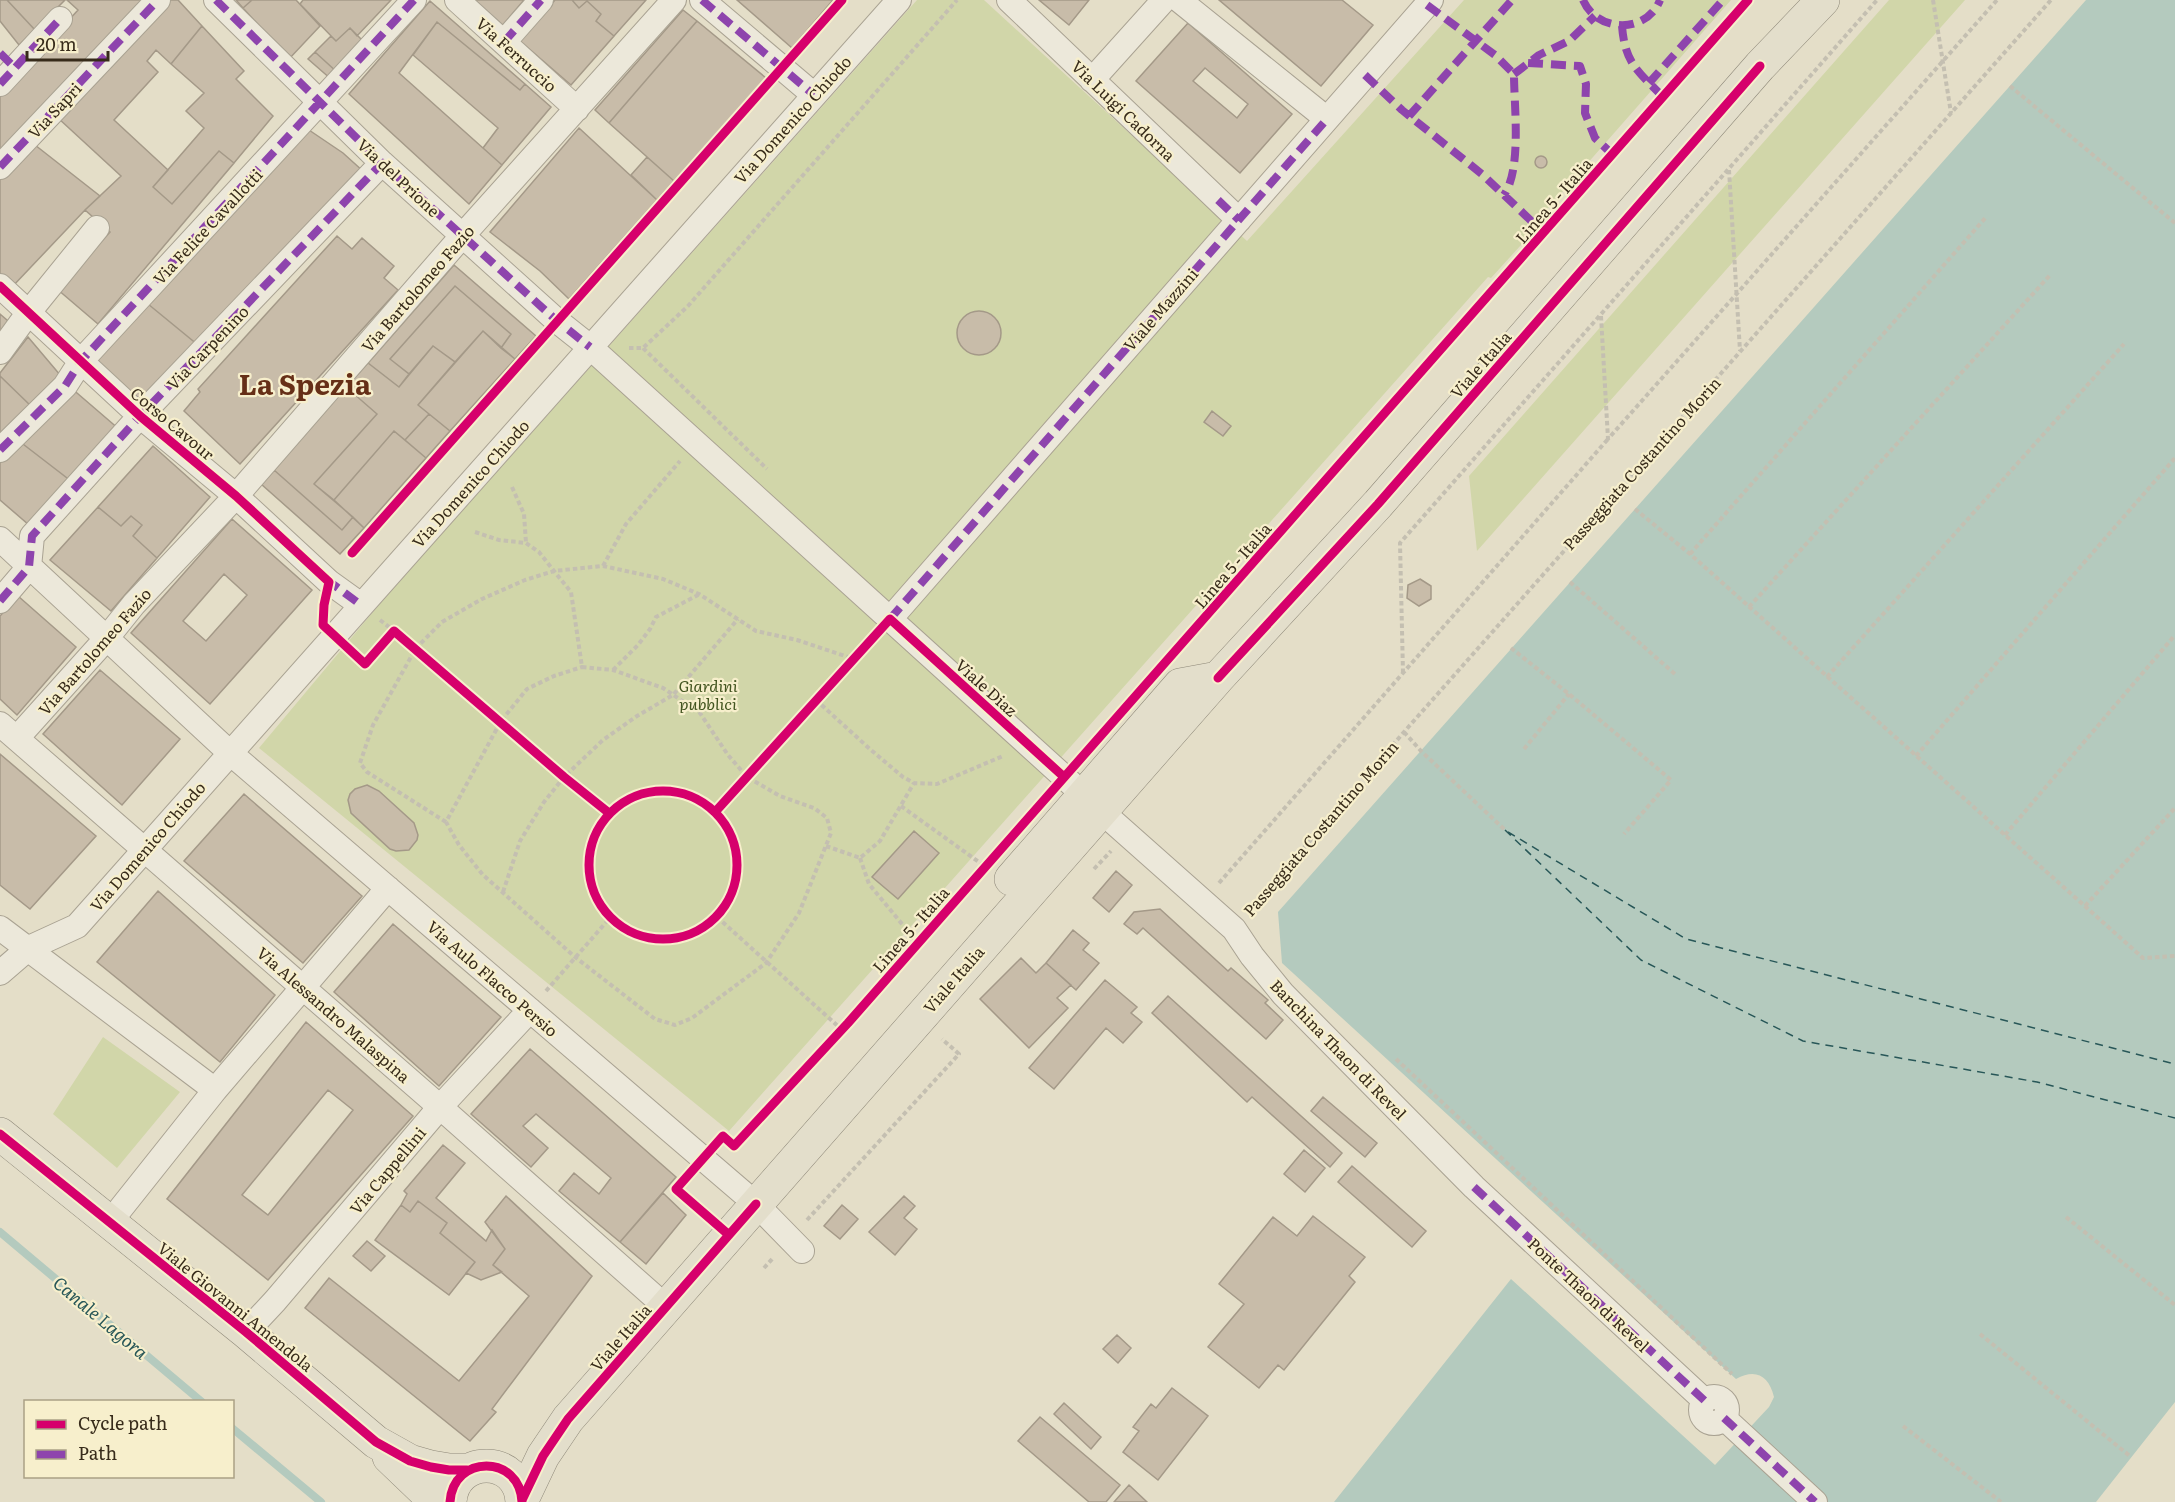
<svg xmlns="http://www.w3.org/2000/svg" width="2175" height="1502" viewBox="0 0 2175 1502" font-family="Literata,serif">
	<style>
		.green { fill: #d1d6a9 }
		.water { fill: #b4cabe }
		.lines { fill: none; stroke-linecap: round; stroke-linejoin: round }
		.stream { stroke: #b4cabe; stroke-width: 8 }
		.ferry { stroke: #285758; stroke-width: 1.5; stroke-dasharray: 8 6; stroke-linecap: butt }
		.building { fill: #c8bca9; stroke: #a49988; stroke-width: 1.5; fill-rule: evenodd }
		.street-casing { stroke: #a9a292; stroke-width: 26 }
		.primary-casing { stroke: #8e8879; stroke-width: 34 }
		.path { stroke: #c4bfb1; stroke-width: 4; stroke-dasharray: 4.5 3; stroke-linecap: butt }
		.street { stroke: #ece8da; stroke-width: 24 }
		.primary { stroke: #e3decb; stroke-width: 33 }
		.quiet { stroke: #8e44ad; stroke-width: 8; stroke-dasharray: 15 8; stroke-linecap: butt }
		.cycleway-casing { stroke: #f7efcc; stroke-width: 13 }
		.cycleway { stroke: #d6006c; stroke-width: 9 }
		.labels { text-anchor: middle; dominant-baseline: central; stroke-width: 4.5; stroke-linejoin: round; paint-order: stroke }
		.street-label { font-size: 16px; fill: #372b1a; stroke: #f7efcc }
		.park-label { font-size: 16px; font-style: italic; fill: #435520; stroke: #f7efcc }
		.water-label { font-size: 18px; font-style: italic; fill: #285758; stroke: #f7efcc }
		.town-label { font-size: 28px; font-weight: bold; fill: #662f17; stroke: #f7efcc }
	</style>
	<rect width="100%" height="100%" fill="#e4dec8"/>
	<path class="green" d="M917,0h67l263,241 217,-241h267l-203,231 3,3 -40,44 -3,-1 -759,854 -470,-383 124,-148z
		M1889,0h76l-488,551 -8,-75z
		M103,1037l77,55 -63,76 -64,-54z"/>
	<path class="water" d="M2086,0h89v1402l-79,100h-762l177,-223 204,186 54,-58 5,-10c-5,-21 -18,-29 -38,-18l-454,-416 -4,-51z"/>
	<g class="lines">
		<path class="stream" d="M0,1232l202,170
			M232,1428l89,74"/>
		<path class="ferry" d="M1505,830l136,130 162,81 234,41 138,36
			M1508,832l178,107 489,125"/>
	</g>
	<path class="building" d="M0,0h7l28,30 -16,15 -19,-24z
		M7,0h58l-30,30z
		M67,0h75l-142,155v-60l78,-85z
		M163,0h15l24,26 -31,38 -15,-14 -9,11 11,11 -44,48 54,50 -15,17 19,17 47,-53 15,12 -136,161 -41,-35 53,-57 -25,-22 36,-34 -63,-58z
		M236,0h16l-9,8z
		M252,0h44l24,26 -31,33 -46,-51z
		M303,0h88l-34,36 -7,-8 -14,13 -36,-37z
		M472,0h52l-22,26z
		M555,0h17l7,8 8,-7 14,13 -5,7 18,15 -43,49 -51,-44z
		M572,0h74l-32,36 -18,-15 5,-7 -14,-13 -8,7z
		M737,0h96l-41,48z
		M1039,0h50l-20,25z
		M1219,0h123l31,25 -52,61z
		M430,1l95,83 -5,6 -83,-68 -38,51 103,92 -33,39 -120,-110z
		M683,10l14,11 -88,102 -14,-13z
		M697,21l69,57 -92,103 -65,-58z
		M437,22l83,68 5,-6 26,23 -49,58 -19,-17 15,-20 -85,-73z
		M1188,23l104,91 -52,59 -104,-92zM1205,68l43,36 -11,14 -44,-37z
		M202,26l42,45 -8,8 37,37 -39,47 -15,-12 -47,53 -19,-17 51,-59 -18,-17 18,-18 -33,-29z
		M350,28l15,15 -27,30 -23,-21 16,-16 5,5z
		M315,52l23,21 -6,7 -24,-21z
		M306,128l37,25 21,19 -166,173 -50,-41z
		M579,128l78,72 -88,99 -29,-28 -50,-39z
		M35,145l65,51 -15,14 -73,77 -12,-10v-100z
		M1535 162a6 6 0 1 1 12 0a6 6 0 1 1-12 0Z
		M647,157l27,24 -17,19 -26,-25z
		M337,236l15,13 10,-11 32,28 -10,12 14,12 -158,174 -56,-53 16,-19 -2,-3z
		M454,265l82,71 -21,23 -14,-11 10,-14 -56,-48 -65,73 19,15 -10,13 -31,-24z
		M455,286l56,48 -10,14 -18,-17 -28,31 -22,-16 -24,28 -19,-15z
		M148,304l50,41 -56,56 -56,-42z
		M957 333a22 22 0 1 1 44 0a22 22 0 1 1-44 0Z
		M0,314l14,12 -14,17z
		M483,331l32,28 -65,72 -32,-26z
		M28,337l33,39 -28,32 -33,-32v-3z
		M433,346l22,16 -37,43 11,9 -24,26 -11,-9 -60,69 -20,-16 63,-70 -31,-27 22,-24 31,24z
		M0,376l33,32 -33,31z
		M70,387l50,43 -49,51 -52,-40z
		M346,387l31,27 -63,70 39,33 -11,13 -68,-60z
		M1212,411l19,15 -8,10 -19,-14z
		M429,414l21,17 -24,27 -21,-18z
		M394,431l32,27 -62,70 -30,-28z
		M19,441l52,40 -42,44 -29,-25v-37z
		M153,446l57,51 -53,61 -24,-22 9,-11 -11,-9 -10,10 -23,-19z
		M274,470l68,60 11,-13 11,11 -24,26 -79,-70z
		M98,507l23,19 10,-10 11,9 -9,11 24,22 -46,53 -61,-51z
		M232,519l80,71 -102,114 -79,-71zM224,574l23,21 -41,46 -23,-20z
		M1420,579l11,7v13l-12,7 -12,-8 1,-13z
		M18,596l58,51 -59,68 -17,-16v-83z
		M100,670l80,69 -58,66 -79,-71z
		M0,754l96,82 -66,73 -30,-24z
		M367,785l12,6 35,32 4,12 -1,5 -8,10 -13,1 -6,-2 -39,-36 -3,-13 2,-6 5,-5z
		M244,794l118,102 -59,67 -119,-102z
		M914,831l25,22 -41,46 -26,-22z
		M1116,871l16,14 -23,27 -16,-14z
		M158,891l117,104 -55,67 -123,-100z
		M1160,909l68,62 3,-3 37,32 -3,3 18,17 -17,19 -123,-111 -6,6 -13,-10 10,-12z
		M393,924l108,93 -62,69 -105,-94z
		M1073,930l16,13 -6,7 16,13 -23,27 -30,-27z
		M1021,958l15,15 10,-10 25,22 -14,13 11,10 -39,40 -49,-49z
		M1105,980l32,27 -6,6 11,9 -19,21 -17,-15 -52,61 -25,-21z
		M1168,996l174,157 -12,14 -78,-70 -5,5 -95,-89z
		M306,1022l107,94 -145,164 -101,-81zM328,1090l25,20 -85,105 -26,-20z
		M530,1049l146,128 -56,65 -61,-51 15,-18 25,21 12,-16 -75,-64 -13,12 25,22 -17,19 -60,-53z
		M1323,1097l54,46 -12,14 -54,-46z
		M443,1145l22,18 -29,35 50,43 6,-11 13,19 -12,16 9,7 -21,8 -15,-7 9,-11 -35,-29 7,-10 -29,-22 -8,11 -9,-7 6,-11 -3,-3z
		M1304,1150l21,18 -20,24 -21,-18z
		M1352,1166l74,65 -14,16 -74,-65z
		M663,1193l23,22 -40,49 -26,-22z
		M506,1196l86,80 -100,133 4,3 -26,29 -165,-133 24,-30 130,103 70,-85 -36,-31 12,-16 -20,-27z
		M904,1196l11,10 -11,12 13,11 -22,26 -26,-23z
		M418,1201l29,22 -7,10 35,29 -26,33 -74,-55 26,-35 9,7z
		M842,1205l16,14 -18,20 -16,-13z
		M1313,1216l52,41 -16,19 6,6 -71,88 -6,-5 -19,23 -51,-41 36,-43 -25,-20 54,-67 24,19z
		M367,1241l18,15 -14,15 -18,-15z
		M1117,1335l14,13 -13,15 -15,-14z
		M1172,1388l36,28 -50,64 -35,-28 16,-21 -6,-4 18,-23 5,4z
		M1064,1403l37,34 -10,12 -37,-35z
		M1040,1417l80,68 -14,17h-17l-71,-61z
		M1129,1485l18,17h-33z"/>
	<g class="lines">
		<defs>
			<path id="street" d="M216,0l166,163 174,157 34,27 494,448
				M457,0l120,109
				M702,0l112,95
				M1009,0l230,220
				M1179,0l148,119
				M504,42l37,-42
				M1092,80l72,-80
				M0,84l60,-65
				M0,167l158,-167
				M0,286l140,130 96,80 93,86 32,23
				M0,352l29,-40 68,-84
				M0,450l65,-64 16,-25 333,-361
				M0,539l229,213 527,452 46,47
				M0,601l29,-34 3,-31 108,-120 242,-253
				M890,619l541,-619
				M0,724l440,383 226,200
				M17,738l89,-99 28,-35 102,-108 227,-261 211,-235
				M1101,811l133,118 18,27 31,38 191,193 231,214
				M0,928l215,162 -105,132
				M0,973l29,-25 48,-22 822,-926
				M215,1090l173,-202
				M246,1332l29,-31 165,-194 90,-97
				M1701 1410a13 13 0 1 1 26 0a13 13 0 1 1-26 0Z
				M1724,1418l91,84"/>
			<path id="primary" d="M1011,879l169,-194 38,-7
				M0,1134l246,198 130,110 34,19 21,6 18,3h18
				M389,1457l47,45
				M522,1500l21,-44 25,-37 650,-741 160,-174 382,-438 63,-66
				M450,1502c3,-48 70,-48 72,0"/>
		</defs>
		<use href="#street" class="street-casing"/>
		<use href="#primary" class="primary-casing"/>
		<path class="path" d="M1933,0l18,113
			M2010,86l165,137
			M1729,170l11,181
			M1601,316l7,123 389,-439
			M629,348h14l45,-42 269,-306
			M643,348l124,121
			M512,487l12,27 2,29
			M1635,509l55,45 453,404 32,-2
			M475,532l24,8 27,3 13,9 15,19 17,21 11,75
			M1690,554l297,-338
			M603,566l23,-42 54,-63
			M1570,582l106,93
			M1749,607l302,-333
			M380,620c79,61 151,131 229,193
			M1511,648l58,46 102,86 -47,54
			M353,653l12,11
			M582,667l31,3 50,18 37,25 28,42 19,22 33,19 34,12 13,10 4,15 -32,80 -33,50 -74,55 -17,7 -20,-6 -80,-62 -92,-82 -24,-30 -13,-23 55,-101 26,-32 27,-13z
			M613,670l25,-25 12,-16 6,-12 42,-22
			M1403,673l-3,-130 477,-543
			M1827,677l297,-333
			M816,700l55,50 32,27 11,6 23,1 66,-28
			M1404,732l17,19 84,79
			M1524,749l45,-55
			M1916,756l259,-298
			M589 865a74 74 0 1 1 148 0a74 74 0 1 1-148 0Z
			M901,806l82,59
			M716,811l157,-174
			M446,822l-79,-50 -7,-9 13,-38 43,-77 26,-26 40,-23 43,-19 29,-9 49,-5 60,13 36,15 57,37 41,9 57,19
			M2005,835l170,-200
			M826,846l34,12 20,-17 34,-58
			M860,858l9,26 47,57
			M1094,869l17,-18
			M1219,883l389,-444
			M503,892l17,-51 24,-39 20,-25 39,-37 34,-24 36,-21 65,-76
			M2085,906l90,-98
			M1250,910l154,-178 647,-732
			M717,917l123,111
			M546,991l63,-72
			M1396,1059l336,315
			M720,1140l3,-4 11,10
			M731,1144l109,-116 143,-163
			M676,1189l11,-12
			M2066,1217l109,88
			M807,1220l152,-166 -17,-15
			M764,1268l10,-11
			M1980,1334l151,123
			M1903,1426l98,76"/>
		<use href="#street" class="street"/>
		<use href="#primary" class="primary"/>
		<path class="quiet" d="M216,0l166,163 174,157 34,27
			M702,0l112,95
			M1583,0c14,33 64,34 77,0
			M1427,5l68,50 19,19c0,32 8,95 -10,121
			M1622,26c3,38 16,45 41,71
			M504,42l37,-42
			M0,53l15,15
			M1528,63l52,3 6,18 -1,29 10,25 17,16
			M1514,74l25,-19 30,-14 26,-25
			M1365,75l37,35 81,65 61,58
			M1649,83l74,-83
			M0,84l60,-65
			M1409,116l103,-116
			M0,167l158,-167
			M1218,200l21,20
			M0,450l65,-64 16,-25 333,-361
			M326,579l35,26
			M0,601l29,-34 3,-31 108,-120 242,-253
			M890,619l437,-500
			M1474,1187l231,214
			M1724,1418l91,84"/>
		<defs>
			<path id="cycleway" d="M0,286l140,130 96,80 93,86 -5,23 -1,20 42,39 29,-33 170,146 45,36
				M352,553l490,-553
				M1218,678l160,-174 382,-438
				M589 865a74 74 0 1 1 148 0a74 74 0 1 1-148 0Z
				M716,811l174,-192 174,158
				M0,1134l246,198 130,110 34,19 21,6 18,3h18
				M729,1235l-53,-46 47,-53 11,10 114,-123 900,-1023
				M522,1500l21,-44 25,-37 188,-215
				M450,1502c3,-48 70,-48 72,0"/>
		</defs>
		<use href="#cycleway" class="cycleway-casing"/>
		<use href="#cycleway" class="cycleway"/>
	</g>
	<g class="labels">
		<g class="street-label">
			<text transform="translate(517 54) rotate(42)">Via Ferruccio</text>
			<text transform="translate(54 110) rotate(-47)">Via Sapri</text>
			<text transform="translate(1124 110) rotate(44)">Via Luigi Cadorna</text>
			<text transform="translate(792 119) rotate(-48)">Via Domenico Chiodo</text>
			<text transform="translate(399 177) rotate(43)">Via del Prione</text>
			<text transform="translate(1553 200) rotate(-49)">Linea 5 - Italia</text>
			<text transform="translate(207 226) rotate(-47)">Via Felice Cavallotti</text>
			<text transform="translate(417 288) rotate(-49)">Via Bartolomeo Fazio</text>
			<text transform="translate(1160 309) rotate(-49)">Viale Mazzini</text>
			<text transform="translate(207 347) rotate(-46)">Via Carpenino</text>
			<text transform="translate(1480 364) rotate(-49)">Viale Italia</text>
			<text transform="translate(173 423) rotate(40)">Corso Cavour</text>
			<text transform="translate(1641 463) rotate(-48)">Passeggiata Costantino Morin</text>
			<text transform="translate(470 483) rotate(-48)">Via Domenico Chiodo</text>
			<text transform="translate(1232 565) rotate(-49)">Linea 5 - Italia</text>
			<text transform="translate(94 651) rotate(-49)">Via Bartolomeo Fazio</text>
			<text transform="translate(987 687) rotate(42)">Viale Diaz</text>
			<text transform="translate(1320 828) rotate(-49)">Passeggiata Costantino Morin</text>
			<text transform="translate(147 846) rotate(-49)">Via Domenico Chiodo</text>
			<text transform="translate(910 929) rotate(-49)">Linea 5 - Italia</text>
			<text transform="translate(493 978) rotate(41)">Via Aulo Flacco Persio</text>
			<text transform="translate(953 979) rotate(-49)">Viale Italia</text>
			<text transform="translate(334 1014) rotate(41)">Via Alessandro Malaspina</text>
			<text transform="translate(1339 1049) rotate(46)">Banchina Thaon di Revel</text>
			<text transform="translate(387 1170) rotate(-50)">Via Cappellini</text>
			<text transform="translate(1589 1294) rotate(43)">Ponte Thaon di Revel</text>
			<text transform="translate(236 1306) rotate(39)">Viale Giovanni Amendola</text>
			<text transform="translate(620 1337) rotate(-49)">Viale Italia</text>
		</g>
		<g class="park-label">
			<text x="708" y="685">Giardini<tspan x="708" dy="18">pubblici</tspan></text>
		</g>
		<g class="water-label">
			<text transform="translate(101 1317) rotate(40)">Canale Lagora</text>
		</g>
		<g class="town-label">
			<text x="305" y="383">La Spezia</text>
		</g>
	</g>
	<rect x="24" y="1400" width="210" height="78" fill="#f7efcc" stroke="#aaa185" stroke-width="1.5"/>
	<rect x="36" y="1420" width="30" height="9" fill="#d6006c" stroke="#aaa185" stroke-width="1.5"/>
	<text x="78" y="1430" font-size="18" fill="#372b1a">Cycle path</text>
	<rect x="36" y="1450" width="30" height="9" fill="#8e44ad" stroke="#aaa185" stroke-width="1.5"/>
	<text x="78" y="1460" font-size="18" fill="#372b1a">Path</text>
	<path d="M27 51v9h81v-9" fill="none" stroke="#372b1a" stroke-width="3"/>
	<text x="36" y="51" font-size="18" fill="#372b1a" stroke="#f7efcc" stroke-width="4.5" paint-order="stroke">20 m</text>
</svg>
